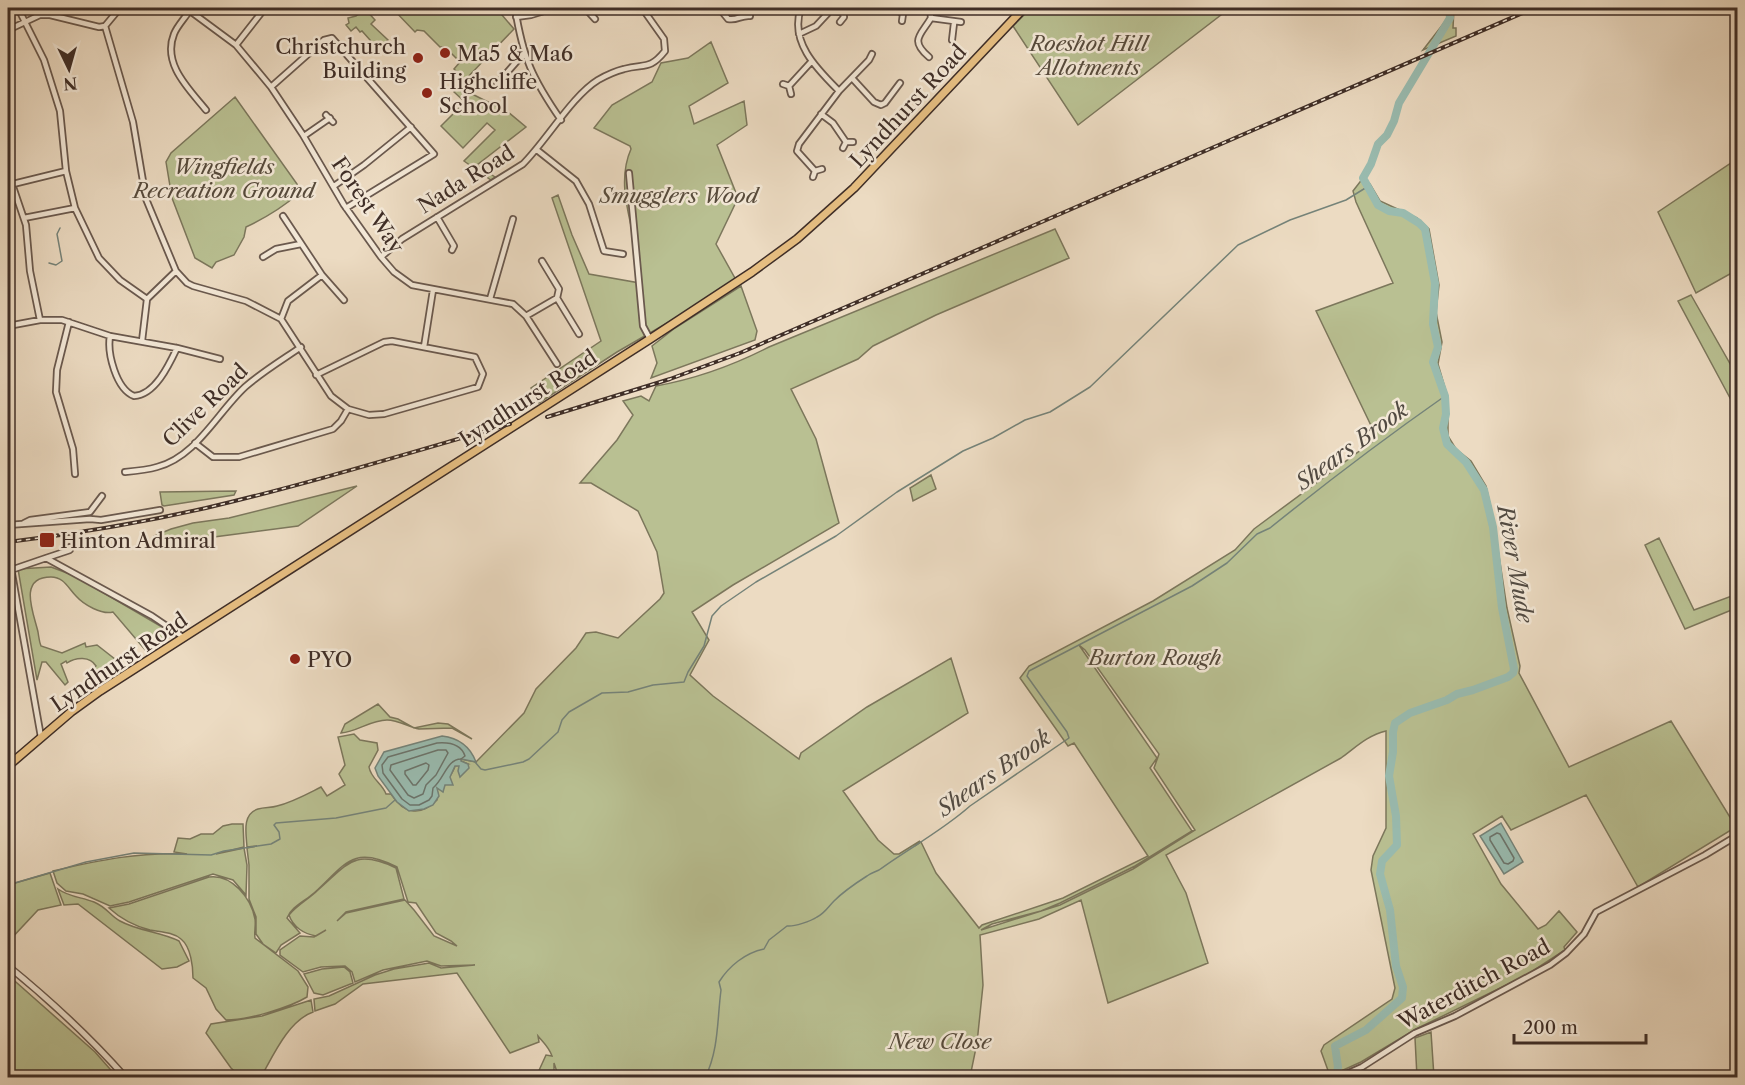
<svg xmlns="http://www.w3.org/2000/svg" width="1745" height="1085" viewBox="0 0 1745 1085" font-family="'Libre Caslon Text',serif">
	<style>
		.green { fill: #b9c092; stroke: #7c775c; stroke-width: 1.5; fill-rule: evenodd }
		.water { fill: #99bbaf; stroke: #758379; stroke-width: 1.5 }
		.lines { fill: none; stroke-linecap: round; stroke-linejoin: round }
		.shore { stroke: #6c746b; stroke-width: 1.5 }
		.stream { stroke: #758379; stroke-width: 1.5 }
		.river { stroke: #99bbaf; stroke-width: 8 }
		.minor-casing { stroke: #6a594e; stroke-width: 8 }
		.tertiary-casing { stroke: #6a594e; stroke-width: 8 }
		.primary-casing { stroke: #3f2e27; stroke-width: 10 }
		.minor { stroke: #f3e8d7; stroke-width: 4.5 }
		.tertiary { stroke: #f3e8d7; stroke-width: 5 }
		.primary { stroke: #e6be81; stroke-width: 7 }
		.rail-casing { stroke: #3f2e27; stroke-width: 4 }
		.rail { stroke: #f3e8d7; stroke-width: 1.5; stroke-dasharray: 4.5; stroke-linecap: butt }
		.minor-bridge-casing { stroke: #6a594e; stroke-width: 8; stroke-linecap: butt }
		.minor-bridge { stroke: #f3e8d7; stroke-width: 4.5 }
		.poi-dot { fill: #8f2418; stroke: #f3e8d7; stroke-width: 2 }
		.labels { text-anchor: middle; dominant-baseline: central; stroke-width: 5; stroke-linejoin: round; paint-order: stroke }
		.park-label { font-size: 21px; font-style: italic; fill: #574b3c; stroke: #f3e8d7 }
		.poi-label { font-size: 21px; fill: #3f2e27; stroke: #f3e8d7; text-anchor: start }
		.street-label { font-size: 21px; fill: #3f2e27; stroke: #f3e8d7 }
		.water-label { font-size: 22px; font-style: italic; fill: #514a42; stroke: #f3e8d7 }
	</style>
	<rect width="100%" height="100%" fill="#ecdbc2"/>
	<filter id="stains"><feTurbulence type="fractalNoise" baseFrequency=".00333" numOctaves="4"/><feColorMatrix values="0 0 0 0 .2 0 0 0 0 .09 0 0 0 0 .02 0 0 0 .5 -.17"/></filter>
	<radialGradient id="worn" r=".72"><stop offset=".6" stop-color="#630" stop-opacity="0"/><stop offset="1" stop-color="#630" stop-opacity=".3"/></radialGradient>
	<path class="green" d="M392,8h104l18,21 -49,51 -11,-11 6,-7 -15,-15h-5l-16,-16 -7,-1 -2,2z
		M1031,8h199l-152,117 -65,-99z
		M1447,8h7l-1,20h3v8l-33,14 24,-31z
		M365,9l10,11 -4,4 17,16 -10,9 -16,-18 -2,1 -4,-5 -5,4 -5,-6 3,-2 -1,-5 8,-2z
		M711,42l17,41 -39,23 5,18 50,-23 3,24 -30,20 21,53 -22,46 20,36 -48,31 -71,41 -78,51 -8,-15 70,-47 -49,-143 6,-3 14,40 17,39 51,9c1,-44 -28,-91 -9,-134l-1,-3 -36,-18 18,-23 40,-23 9,-19 27,-5z
		M458,87l50,25 18,15 -49,38 18,12 -4,3 -27,-19 31,-31 -8,-7 -24,25 -22,-22 24,-24 -11,-10z
		M235,97l62,87 1,10c-16,14 -33,24 -52,33l-2,10 -10,18 -18,7 -4,6 -17,-10 -23,-60 -6,-36 5,-9z
		M1737,159v111l-41,23 -38,-81z
		M1363,178l7,6 10,17 37,17 12,11 10,56 -3,27 6,30 -4,22 10,34v38l8,13 15,12 15,25 7,31 14,91 13,58 -1,7 50,94 102,-46 65,106 -98,60 -52,-92 -75,35 -9,-14 -29,18 28,50 37,45 8,-4 13,-14 18,21 -13,15 1,3 -40,26 -109,53 -55,33 -31,14 -9,-25 3,-6 68,-46 3,-11 -24,-118 2,-14 13,-28v-97c-18,4 -31,17 -45,27l-175,97 20,38 22,70 -100,40 -27,-103 -42,19 -59,16 3,50 -6,58 -7,34 -411,1 -5,-15v14h-18l10,-22 6,1c-3,-9 -9,-14 -14,-20l1,6 -29,11 -53,-80 -94,11 -28,20 -20,7 -1,-12 15,-3 46,-21 19,-6 35,-6 12,5 34,-3 -34,1 -14,-5 -44,9 -28,12 -3,-10 -7,-6 -24,1 -18,5 -23,-17v-5l20,-14 14,1 12,-7 -10,6c-12,-2 -23,-9 -27,-21 8,-10 20,-16 29,-25 30,-26 36,-42 78,-22l8,31 -58,13 -9,9 9,-8 59,-13 9,10 20,26 23,10 -6,-5 -15,-8 -20,-30 -8,-1 -11,-35c-45,-23 -52,-2 -83,26 -9,8 -23,14 -27,25l13,15 -19,12 -5,8 -13,-9 -7,-10v-17l-7,-18v-34l-2,-17 10,-2 -10,1c-1,-14 -5,-33 11,-38 7,-2 13,-1 19,-3 16,-4 30,-12 44,-19l6,9 18,-11 -6,-11 6,-9 -7,-28 16,-3 6,6 17,3 1,7 -9,17c2,12 13,16 17,27h5c13,20 29,23 46,6v-12l6,3c0,-7 10,-17 12,-25l13,-2 -7,-3v-2l15,3 48,-49 12,-24 40,-41 10,-15 10,-1 22,6 42,-39 4,-6 -7,-41 -19,-41 -47,-28h-11l37,-43 16,-25 -10,-14 18,-5 8,5 7,-15c39,-7 78,-21 113,-39l286,-118 14,29 -133,57 -63,31 -15,13 -67,30 25,50 23,84 -106,62 -41,27 17,28 -19,35 23,21 86,63 2,-6 66,-46 84,-49 17,55 -125,78 35,49 16,14h5l21,-13 -5,5 6,-4 15,31 43,55 3,-3 81,-27 85,-42 -74,-113 -6,3 -48,-68 9,-12 124,-65 82,-51 19,-21 123,-91 -61,-127 77,-28 -37,-81 -3,-11zM1079,645l6,5 74,104 -5,14 41,62 -62,39 -73,36 -79,25 11,-6 49,-13 19,-8 75,-37 57,-35 -42,-63 7,-10z
		M741,286l16,45 -2,9 -104,38 6,-15 -5,-17 23,-18z
		M1691,295l46,81v35l-59,-110z
		M931,475l5,14 -23,12 -3,-13z
		M357,486l-59,40 -146,19 2,-9 17,-7 22,-6 36,-5z
		M236,491l-2,4 -70,11 -2,-1 -2,-13z
		M1659,538l35,72 43,-16v21l-3,-6 -49,20 -40,-84z
		M51,567l24,9 99,58 -27,18 -34,-40c-11,3 -29,-7 -37,-16 -8,-8 -12,-19 -25,-19 -34,0 -17,37 -13,55 1,6 1,9 3,14l21,7 23,-10 1,4 11,-2 28,22 -28,18 -8,-12 7,-7c-6,-10 -20,-9 -29,-3l-1,-2 -5,3 7,18 -3,3 -19,-23h-4l-5,18 -19,-111z
		M378,704l12,13 8,2 16,9 24,-5 10,1 24,15 -20,-11 -33,1c-11,-2 -20,-9 -32,-9 -17,0 -30,12 -46,13l4,-9z
		M232,824h11l1,23 -28,7 28,-6 3,17 -1,30 -13,-15 -20,-6 -84,28 -19,4 -27,-12 -17,-3 -9,-8 -4,-12c47,-11 85,-19 134,-17l-13,-2 4,-14 12,1 11,-5h12l10,-8z
		M50,873l11,32 -23,5 -30,32v-57z
		M209,877c23,-3 42,21 46,42 1,6 -1,13 0,19l43,33 10,16 -1,10c-18,11 -60,23 -81,23l-10,-11 -10,-21 -13,-10c0,-11 -2,-31 -12,-39 -8,-7 -21,-7 -31,-9 -16,-4 -29,-11 -41,-22l20,-4z
		M58,889c11,8 23,8 36,13 14,6 16,14 26,19 18,10 41,11 59,20l10,20 -12,6 -15,2 -84,-65 -14,1z
		M344,967l6,5 3,11 -30,12 -9,-2 -10,-19 18,-5z
		M8,975l87,77 22,25h-109z
		M311,1000l2,12c-25,9 -40,44 -52,65h-20l-10,-9 -25,-35 5,-9 51,-8z
		M1431,1032l3,45h-17l-2,-39z"/>
	<path class="water" d="M442,736c17,2 28,10 34,26l-15,-3v2l7,3 1,4 -9,9 -2,-6 1,-5h-4l-5,11 3,8h-8l-2,7 -6,-4 2,8 -6,9 -9,4 -15,2 -12,-9 -19,-26 -3,-8 9,-16z
		M1501,823l22,39 -19,12 -24,-38z"/>
	<g class="lines">
		<path class="shore" d="M437,743c12,-1 24,1 28,13l-4,3c-14,0 -17,20 -28,29l-1,8 -3,4 -10,5h-9l-8,-6 -19,-26 -1,-8 6,-8z
			M438,750h8l2,3 -12,22 -10,10 -3,9 -9,4 -6,-3 -18,-25 1,-5z
			M426,763l3,2 -1,5 -12,15h-3l-8,-11v-3z
			M1497,833l3,1 14,24 -1,3 -5,3 -4,-1 -14,-23v-3z"/>
		<path class="stream" d="M36,11l4,-3
			M49,263l7,2 6,-4 -5,-27 3,-6
			M8,290h1
			M475,762l6,7 4,1 38,-8 6,-3 29,-27 4,-12 7,-8 33,-19 26,-1 25,-7 31,-3 4,-10 16,-26 8,-30 9,-10 35,-24 80,-46 61,-44 66,-41 30,-13 32,-18 25,-8 40,-25 148,-142 52,-25 56,-20 21,-13
			M8,885l78,-23 48,-9 77,2 13,-4 47,-7 9,-5 -1,-7 -5,-7 2,-2 60,-5 50,-10 9,-8
			M705,1078c14,-29 12,-57 16,-88l-2,-8c10,-16 26,-29 45,-33l5,-9 18,-14c7,1 24,-5 30,-9 8,-4 11,-10 17,-16 9,-9 22,-18 33,-25 4,-3 8,-4 12,-6 30,-22 63,-39 91,-64l99,-68 -2,-6 -40,-56 2,-5 163,-85 35,-23 30,-29 13,-6c57,-46 115,-90 175,-132
			M1719,1078l19,-12"/>
		<path class="river" d="M1336,1078l2,-11 -3,-21 31,-16 36,-32 1,-11 -7,-21 -6,-56 -10,-36 2,-13 15,-16 -1,-29 -7,-40 4,-24v-20l2,-9 15,-10 37,-13 10,-6 16,-4 35,-13 5,-4 1,-4 -12,-61 -9,-81 -9,-37 -18,-28 -19,-18 -4,-16 3,-14 -1,-18 -12,-34 5,-15 -5,-23 2,-41 -10,-54 -6,-6 -16,-10 -14,-2 -11,-6 -15,-27 8,-14 7,-20 9,-9 7,-14 5,-18 51,-85 -1,-10"/>
		<defs>
			<path id="minor" d="M18,8l26,52 16,51 6,60 9,37 24,50 21,22 27,19
				M186,8l50,37 35,42 32,48 41,70 37,52 13,15 18,13 101,19 13,12 31,48
				M515,8c8,50 17,70 46,112
				M585,8l10,11
				M719,8l9,11c9,2 13,-4 22,-3
				M801,8c-12,34 16,61 38,83
				M895,8l8,6 -1,7
				M190,10c-5,8 -13,16 -16,24 -12,30 15,55 32,76
				M196,15l6,-7
				M516,17l15,-2 23,-7
				M931,18l30,4
				M105,26l28,96 13,77 30,72 11,12 6,3 53,15 35,18 50,77 17,13 21,6 15,-1 94,-27 5,-13 -8,-17 -83,-16 -8,1 -68,33
				M105,26l15,-18
				M8,30l32,-15h10l49,12 6,-1
				M799,34l17,-8 14,-15 13,1 1,5 -4,5
				M952,40l2,-17
				M236,45l29,-37
				M929,57c-20,-17 -8,-22 2,-39l-1,-10
				M852,78l22,24 7,3 4,-2 15,-20
				M497,84l21,-24 6,-5
				M783,84l6,2 2,8
				M789,86l22,-24
				M271,87l53,-47 8,-2 102,116 -88,54
				M821,114l12,9 13,19
				M326,115l7,7
				M304,136l26,-18
				M843,148l3,-6h7
				M537,150l39,31 13,23 15,47 19,3
				M815,171l-18,-20 2,-7 40,-53 30,-31 3,-6
				M8,172l18,53 4,46 10,49
				M629,173l14,153 7,13
				M813,177l2,-6 7,-2
				M13,184l53,-13
				M334,186l30,-21 47,-38
				M283,216l39,59 22,25
				M437,217l17,29 -2,4
				M24,218l51,-10
				M263,257l13,-8 25,-5
				M381,257l21,-18 121,-75c24,-24 49,-68 75,-84 7,-4 18,-9 26,-11 20,-6 25,2 41,-18l-1,-12 -22,-31
				M557,298l22,36
				M490,299l23,-80
				M526,316l31,-18 2,-9 -17,-28
				M281,319l7,-18 34,-26
				M69,322l-12,48 -1,22 17,57 2,25
				M8,326l32,-6h22l48,16 67,12 43,11
				M110,336c-3,17 6,53 24,60 21,-1 35,-31 43,-48
				M142,341l5,-42 29,-28
				M424,347l9,-57
				M195,443l18,14h26l94,-28 8,-8 7,-12
				M125,472c11,-1 22,-2 32,-5 39,-10 60,-54 88,-80 17,-15 37,-27 56,-40
				M24,523l6,-3 60,-8 12,-16
				M8,525l82,-6 11,1 59,-10
				M46,558l24,-8v-3
				M11,568l30,169
				M11,570l35,-12 106,58 31,21
				M1337,1078l25,-11 53,-34 40,-17 95,-51 16,-12 18,-19 12,-22 109,-57 33,-20"/>
			<path id="tertiary" d="M8,966c43,35 81,70 118,112"/>
			<path id="primary" d="M8,766l63,-54 29,-21 550,-352 102,-67 45,-33 57,-51 170,-180"/>
		</defs>
		<use href="#minor" class="minor-casing"/>
		<use href="#tertiary" class="tertiary-casing"/>
		<use href="#primary" class="primary-casing"/>
		<use href="#minor" class="minor"/>
		<use href="#tertiary" class="tertiary"/>
		<use href="#primary" class="primary"/>
		<defs>
			<path id="rail" d="M547,417l123,-38 70,-26 794,-345
				M8,542c66,-8 132,-19 198,-34 102,-24 203,-55 304,-84"/>
		</defs>
		<use href="#rail" class="rail-casing"/>
		<use href="#rail" class="rail"/>
		<defs>
			<path id="minor-bridge" d="M8,542l2,22"/>
		</defs>
		<use href="#minor-bridge" class="minor-bridge-casing"/>
		<use href="#minor-bridge" class="minor-bridge"/>
	</g>
	<g class="poi-dot">
		<circle cx="445" cy="53" r="6"/>
		<circle cx="418" cy="58" r="6"/>
		<circle cx="427" cy="93" r="6"/>
		<rect x="39" y="532" width="16" height="16" rx="3"/>
		<circle cx="295" cy="659" r="6"/>
	</g>
	<g class="labels">
		<g class="park-label">
			<text x="1089" y="43">Roeshot Hill<tspan x="1089" dy="24">Allotments</tspan></text>
			<text x="224" y="166">Wingfields<tspan x="224" dy="24">Recreation Ground</tspan></text>
			<text x="679" y="195">Smugglers Wood</text>
			<text x="1155" y="657">Burton Rough</text>
			<text x="940" y="1041">New Close</text>
		</g>
		<g class="poi-label">
			<text x="406" y="46" text-anchor="end">Christchurch<tspan x="406" dy="24">Building</tspan></text>
			<text x="457" y="53">Ma5 &amp; Ma6</text>
			<text x="439" y="81">Highcliffe<tspan x="439" dy="24">School</tspan></text>
			<text x="60" y="540">Hinton Admiral</text>
			<text x="307" y="659">PYO</text>
		</g>
		<g class="street-label">
			<text transform="translate(908 106) rotate(-47)">Lyndhurst Road</text>
			<text transform="translate(466 179) rotate(-32)">Nada Road</text>
			<text transform="translate(368 205) rotate(56)">Forest Way</text>
			<text transform="translate(528 398) rotate(-33)">Lyndhurst Road</text>
			<text transform="translate(205 405) rotate(-44)">Clive Road</text>
			<text transform="translate(119 662) rotate(-34)">Lyndhurst Road</text>
			<text transform="translate(1474 984) rotate(-28)">Waterditch Road</text>
		</g>
		<g class="water-label">
			<text transform="translate(1352 446) rotate(-36)">Shears Brook</text>
			<text transform="translate(1515 564) rotate(80)">River Mude</text>
			<text transform="translate(994 773) rotate(-35)">Shears Brook</text>
		</g>
	</g>
	<rect width="1745" height="1085" fill="none" stroke="#ecdbc2" stroke-width="30"/>
	<rect x="9" y="9" width="1727" height="1067" fill="none" stroke="#3f2e27" stroke-width="3"/>
	<rect x="15" y="15" width="1715" height="1055" fill="none" stroke="#3f2e27" stroke-width="1.5"/>
	<g transform="translate(69 69) rotate(175)" stroke="#f3e8d7" stroke-width="4.5" paint-order="stroke">
	<path d="M0-4.5L10 22L0 15L-10 22Z" fill="#3f2e27"/>
	<text y="-9" font-size="16" font-weight="bold" text-anchor="middle" fill="#3f2e27">N</text>
	</g>
	<path d="M1514 1034v9h132v-9" fill="none" stroke="#3f2e27" stroke-width="3"/>
	<text x="1523" y="1034" font-size="18" fill="#3f2e27" stroke="#f3e8d7" stroke-width="4.5" paint-order="stroke">200 m</text>
	<rect width="100%" height="100%" filter="url(#stains)"/>
	<rect width="100%" height="100%" fill="url(#worn)"/>
</svg>
